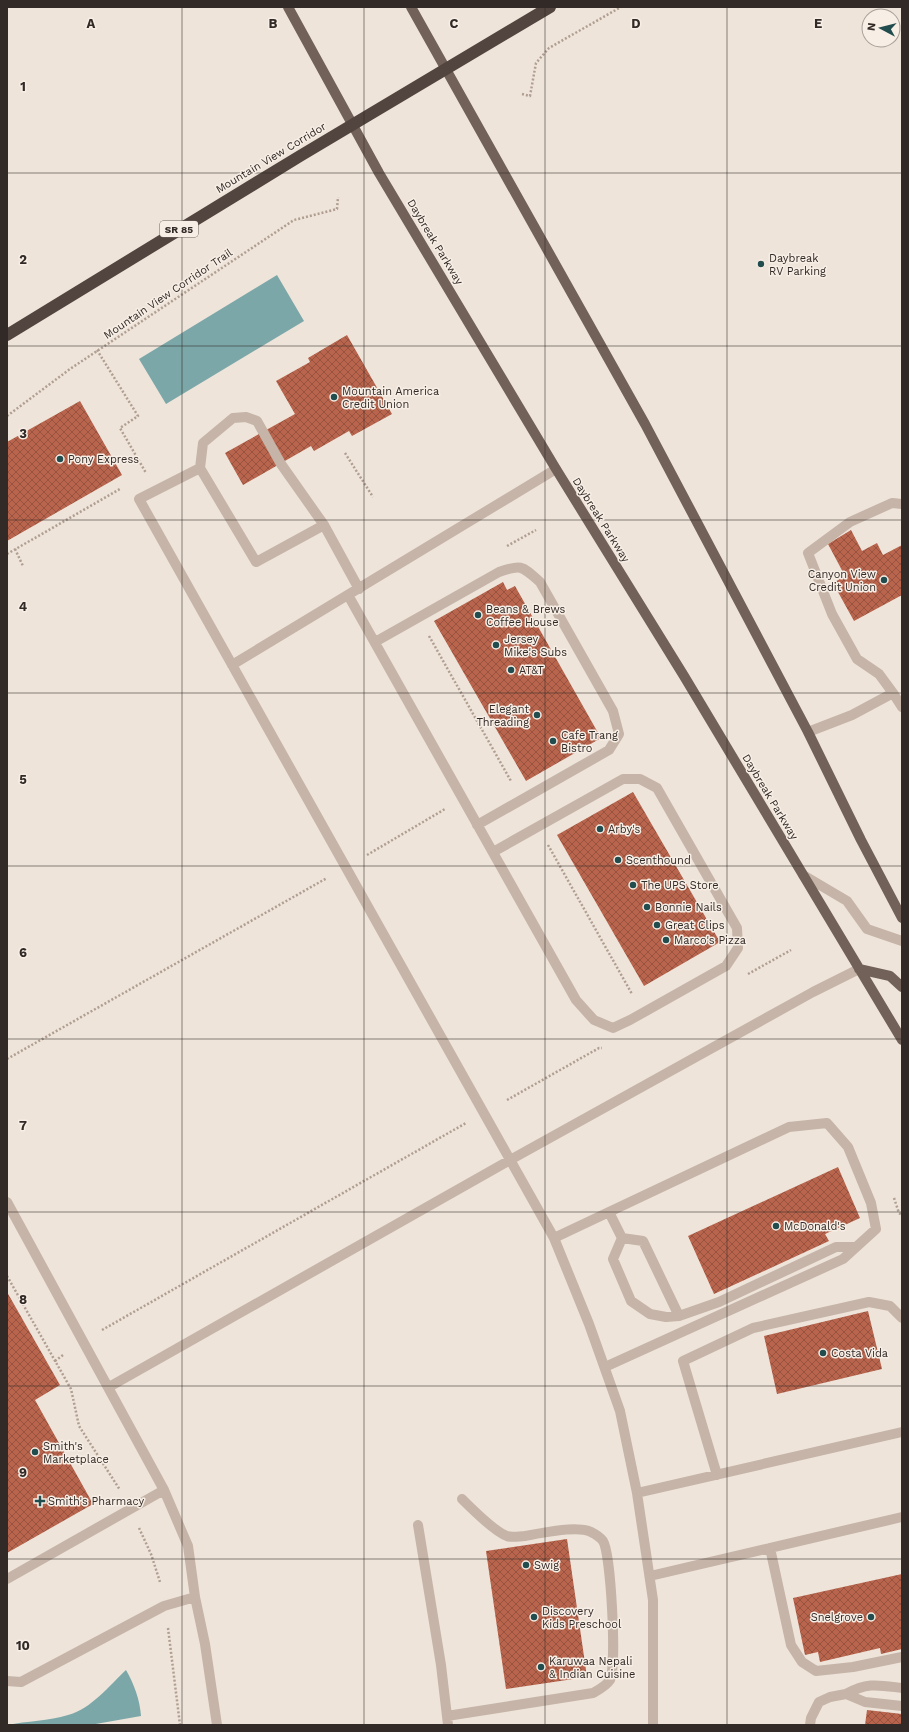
<svg xmlns="http://www.w3.org/2000/svg" width="909" height="1732" viewBox="0 0 909 1732" font-family="'Work Sans',sans-serif">
	<style>
		.water { fill: #7ca7a8 }
		.building { fill: url(#building-cross-hatch) }
		.lines { fill: none; stroke-linecap: round; stroke-linejoin: round }
		.path { stroke: #b09e91; stroke-width: 2.5; stroke-dasharray: 2 2; stroke-linecap: butt }
		.minor { stroke: #c5b4a7; stroke-width: 10 }
		.major { stroke: #726159; stroke-width: 10 }
		.highway { stroke: #52443f; stroke-width: 12 }
		.grid { fill: none; stroke: #322a27; stroke-width: 1; stroke-opacity: 0.55 }
		.poi-dot { fill: #214d4f; stroke: #f7eee5; stroke-width: 1.5 }
		.labels { text-anchor: middle; dominant-baseline: central; stroke-width: 3; stroke-linejoin: round; paint-order: stroke }
		.shield { fill: #f7eee5; stroke: #6d6560; stroke-width: 1 }
		.shield-label { font-size: 10px; font-weight: bold; fill: #322a27 }
		.street-label { font-size: 11px; fill: #322a27; stroke: #f7eee5 }
		.poi-label { font-size: 11px; fill: #322a27; stroke: #f7eee5; text-anchor: start }
		.grid-label { font-size: 13px; text-anchor: middle; font-weight: bold; fill: #322a27; stroke: #f7eee5; stroke-width: 3; stroke-linejoin: round; paint-order: stroke }
	</style>
	<defs>
		<pattern id="building-cross-hatch" width="8" height="8" patternUnits="userSpaceOnUse"><rect width="8" height="8" fill="#b9654d"/><path d="M0 0l8 8M0 8l8-8" fill="none" stroke="#975340"/></pattern>
	</defs>
	<rect width="100%" height="100%" fill="#eee4da"/>
	<path class="water" d="M277,275l27,46 -138,83 -27,-45z
		M126,1670c8,14 14,30 15,46l-51,9h-83c20,-4 42,-4 61,-10 23,-6 41,-29 58,-45z"/>
	<path class="building" d="M347,335l45,79 -40,22 -3,-5 -35,20 -3,-5 -68,39 -18,-32 70,-39 -19,-33 34,-19 -2,-4z
		M80,401l42,74 -115,66v-99z
		M851,530l11,21 15,-8 6,12 19,-10v50l-48,26 -21,-38 12,-7 -17,-32z
		M503,582l4,8 8,-4 86,152 -75,43 -92,-160z
		M633,792l87,150 -76,44 -87,-151z
		M838,1167l22,51 -35,16 4,7 -115,53 -26,-58z
		M7,1292l53,93 -25,15 58,104 -86,49z
		M868,1311l14,58 -105,25 -13,-58z
		M567,1539l20,138 -81,12 -20,-138z
		M902,1574v75l-21,5 -1,-6 -60,14 -2,-10 -13,3 -12,-57z
		M867,1710l35,4v11h-37z"/>
	<g class="lines">
		<path class="path" d="M522,94l8,2 6,-33 13,-15 72,-41
			M97,350l41,66 -18,12 26,45
			M7,416l63,-47 224,-149 43,-11 1,-12
			M345,453l28,44
			M507,546l29,-16
			M15,549l8,17
			M7,554l113,-65
			M429,636l82,145
			M548,845l84,149
			M367,855l78,-46
			M748,974l43,-24
			M7,1059l320,-181
			M507,1100l92,-52h3
			M894,1198l5,15 3,2
			M7,1276l64,113 8,37 41,64
			M102,1330l364,-207
			M55,1361l8,-6
			M139,1528l12,26 9,28
			M168,1628l12,97"/>
		<path class="minor" d="M200,468l3,-25 30,-25 13,-1 11,4 24,43 43,61
			M359,589l-35,-64 -68,37 -56,-94 -61,31 415,739 35,86 31,87 17,82 16,107v125
			M348,595l228,405 18,20 19,8 17,-8 96,-54 12,-18 -1,-20 -80,-140 -17,-9h-17l-130,73
			M375,642l124,-70c23,-8 23,-6 41,10l73,129 6,23 -10,16 -132,75
			M232,665l324,-196
			M893,693l-14,-19 -22,-15 -25,-45 -24,-61 42,-31 42,-19 10,1
			M808,732l44,-17 41,-22 9,14
			M803,875l44,26 20,28 35,12
			M7,1202l157,288 24,56 7,51 10,47 12,81
			M609,1212l13,26 -9,21 18,42 19,13 16,3 13,-1 40,-14 117,-55h20
			M554,1238l235,-111 38,-4 21,24 23,56 5,26 -33,30 -238,108
			M622,1238l21,3 36,75
			M109,1387l401,-227 303,-168 46,-23
			M717,1475l-34,-114 70,-33 116,-26 21,4 12,12
			M637,1493l265,-61
			M418,1525l23,140 7,60
			M770,1548l21,97 11,17 14,9 37,-4 49,-10
			M650,1576l252,-59
			M7,1579l157,-89
			M7,1681l14,1 143,-76 31,-9
			M846,1694c22,-12 32,-9 56,-6
			M447,1716l146,-23c7,-4 13,-7 17,-13 7,-14 1,-126 -7,-139 -3,-4 -8,-7 -12,-9 -14,-7 -50,1 -66,4 -5,0 -13,2 -18,0 -12,-4 -35,-27 -45,-37
			M810,1725l1,-7 8,-16 11,-5 16,-3 19,8 37,4"/>
		<path class="major" d="M288,7l91,166 177,296 128,207 218,364
			M411,7l234,417 163,308 53,108 41,78
			M859,969l31,7 12,11"/>
		<path class="highway" d="M7,335l293,-179 250,-149"/>
	</g>
	<path class="grid" d="M182,7v1718M364,7v1718M545,7v1718M727,7v1718M7,173h895M7,346h895M7,520h895M7,693h895M7,866h895M7,1039h895M7,1212h895M7,1386h895M7,1559h895"/>
	<g class="poi-dot">
		<circle cx="761" cy="264" r="4"/>
		<circle cx="334" cy="397" r="4"/>
		<circle cx="60" cy="459" r="4"/>
		<circle cx="884" cy="580" r="4"/>
		<circle cx="478" cy="615" r="4"/>
		<circle cx="496" cy="645" r="4"/>
		<circle cx="511" cy="670" r="4"/>
		<circle cx="537" cy="715" r="4"/>
		<circle cx="553" cy="741" r="4"/>
		<circle cx="600" cy="829" r="4"/>
		<circle cx="618" cy="860" r="4"/>
		<circle cx="633" cy="885" r="4"/>
		<circle cx="647" cy="907" r="4"/>
		<circle cx="657" cy="925" r="4"/>
		<circle cx="666" cy="940" r="4"/>
		<circle cx="776" cy="1226" r="4"/>
		<circle cx="823" cy="1353" r="4"/>
		<circle cx="35" cy="1452" r="4"/>
		<path d="M38 1495h4v4h4v4h-4v4h-4v-4h-4v-4h4z"/>
		<circle cx="526" cy="1565" r="4"/>
		<circle cx="534" cy="1617" r="4"/>
		<circle cx="871" cy="1617" r="4"/>
		<circle cx="541" cy="1667" r="4"/>
	</g>
	<g class="labels">
		<rect class="shield" x="160" y="221" width="38" height="16" rx="3"/>
		<g class="shield-label">
			<text x="179" y="229">SR 85</text>
		</g>
		<g class="street-label">
			<text transform="translate(271 158) rotate(-31)">Mountain View Corridor</text>
			<text transform="translate(435 242) rotate(59)">Daybreak Parkway</text>
			<text transform="translate(168 294) rotate(-34)">Mountain View Corridor Trail</text>
			<text transform="translate(601 520) rotate(58)">Daybreak Parkway</text>
			<text transform="translate(770 797) rotate(59)">Daybreak Parkway</text>
		</g>
		<g class="poi-label">
			<text x="769" y="258">Daybreak<tspan x="769" dy="13">RV Parking</tspan></text>
			<text x="342" y="391">Mountain America<tspan x="342" dy="13">Credit Union</tspan></text>
			<text x="68" y="459">Pony Express</text>
			<text x="876" y="574" text-anchor="end">Canyon View<tspan x="876" dy="13">Credit Union</tspan></text>
			<text x="486" y="609">Beans &amp; Brews<tspan x="486" dy="13">Coffee House</tspan></text>
			<text x="504" y="639">Jersey<tspan x="504" dy="13">Mike's Subs</tspan></text>
			<text x="519" y="670">AT&amp;T</text>
			<text x="529" y="709" text-anchor="end">Elegant<tspan x="529" dy="13">Threading</tspan></text>
			<text x="561" y="735">Cafe Trang<tspan x="561" dy="13">Bistro</tspan></text>
			<text x="608" y="829">Arby's</text>
			<text x="626" y="860">Scenthound</text>
			<text x="641" y="885">The UPS Store</text>
			<text x="655" y="907">Bonnie Nails</text>
			<text x="665" y="925">Great Clips</text>
			<text x="674" y="940">Marco's Pizza</text>
			<text x="784" y="1226">McDonald's</text>
			<text x="831" y="1353">Costa Vida</text>
			<text x="43" y="1446">Smith's<tspan x="43" dy="13">Marketplace</tspan></text>
			<text x="48" y="1501">Smith's Pharmacy</text>
			<text x="534" y="1565">Swig</text>
			<text x="542" y="1611">Discovery<tspan x="542" dy="13">Kids Preschool</tspan></text>
			<text x="863" y="1617" text-anchor="end">Snelgrove</text>
			<text x="549" y="1661">Karuwaa Nepali<tspan x="549" dy="13">&amp; Indian Cuisine</tspan></text>
		</g>
	</g>
	<g class="grid-label">
		<text x="91" y="28">A</text>
		<text x="273" y="28">B</text>
		<text x="454" y="28">C</text>
		<text x="636" y="28">D</text>
		<text x="818" y="28">E</text>
		<text x="23" y="91">1</text>
		<text x="23" y="264">2</text>
		<text x="23" y="438">3</text>
		<text x="23" y="611">4</text>
		<text x="23" y="784">5</text>
		<text x="23" y="957">6</text>
		<text x="23" y="1130">7</text>
		<text x="23" y="1304">8</text>
		<text x="23" y="1477">9</text>
		<text x="23" y="1650">10</text>
	</g>
	<rect width="909" height="1732" fill="none" stroke="#322a27" stroke-width="16"/>
	<g transform="translate(881 28) rotate(277)"><circle r="19" fill="#f7eee5" stroke="#a8a099"/>
	<path d="M0-3L7 15L0 10L-7 15Z" fill="#214d4f"/>
	<text y="-6" font-size="11" font-weight="bold" text-anchor="middle" fill="#322a27">N</text>
	</g>
</svg>
